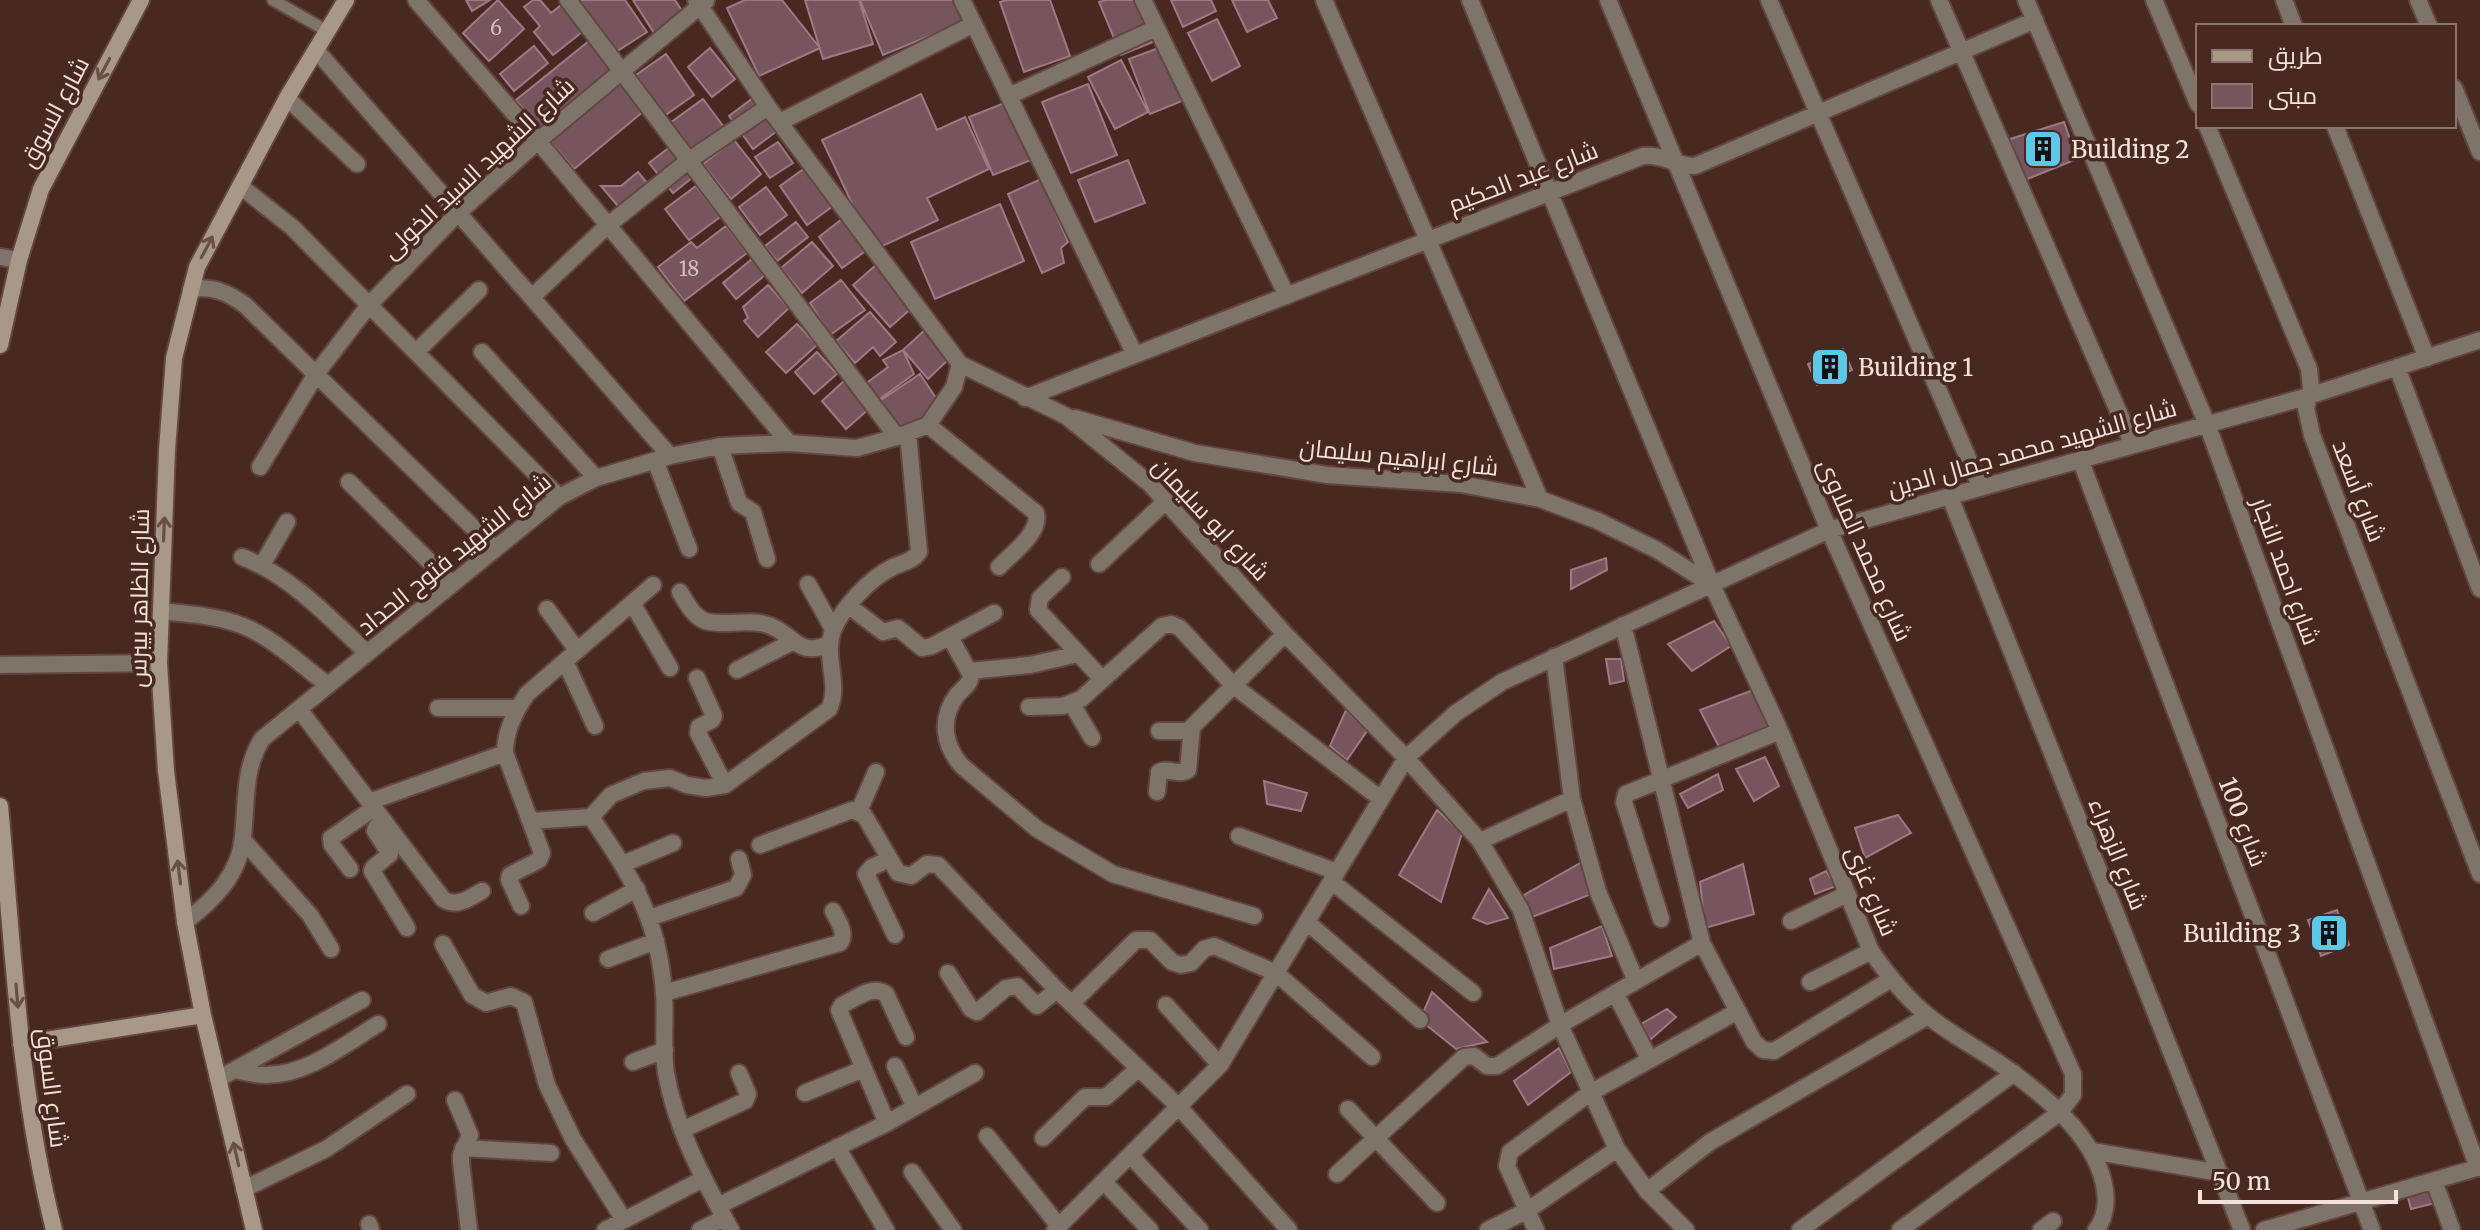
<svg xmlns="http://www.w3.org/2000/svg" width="2480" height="1230" viewBox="0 0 2480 1230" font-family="Merriweather,Cairo,serif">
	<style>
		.building { fill: #76555e; stroke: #9d7a84; stroke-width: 2 }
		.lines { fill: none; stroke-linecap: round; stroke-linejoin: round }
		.service-casing { stroke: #634640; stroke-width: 15 }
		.minor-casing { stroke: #634640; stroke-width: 20 }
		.secondary-casing { stroke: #634640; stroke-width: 20 }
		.service { stroke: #7e7469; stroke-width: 11 }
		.minor { stroke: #7e7469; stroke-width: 16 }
		.secondary { stroke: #a89887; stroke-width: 16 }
		.oneway { stroke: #695045 }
		.labels { text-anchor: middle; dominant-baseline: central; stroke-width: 7; stroke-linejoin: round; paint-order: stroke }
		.number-label { font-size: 20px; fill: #d4bebc }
		.street-label { font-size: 24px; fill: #f4e1db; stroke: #472922 }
		.poi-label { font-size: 24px; fill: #f4e1db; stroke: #472922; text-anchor: start }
	</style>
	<rect width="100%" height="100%" fill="#472922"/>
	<path class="building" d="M466,0h24l-18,11z
		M498,0l26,29 -35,32 -26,-28z
		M533,0h7l11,13 14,-11 22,26 -34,27 -19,-23 6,-6 -16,-19z
		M580,0h45l22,32 -33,21z
		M633,0h42l9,14 -30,19z
		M745,0h37l38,48 -61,28 -32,-68z
		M805,0h54l14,44 -50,15z
		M860,0h95l9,22 -81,33z
		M1007,0h43l20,56 -46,16 -24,-70z
		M1106,0h30l17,42 -32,13 -22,-53z
		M1171,0h40l5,11 -33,16z
		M1232,0h36l9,18 -30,14z
		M1217,19l23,47 -28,15 -24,-48z
		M589,41l25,31 -74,58 -24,-30z
		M534,46l14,17 -34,28 -14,-17z
		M1161,47l21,54 -32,13 -21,-55z
		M710,48l25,31 -23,18 -24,-30z
		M666,54l28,41 -30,21 -28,-41z
		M1121,60l27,52 -33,17 -27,-52z
		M620,83l24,28 -70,58 -24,-28z
		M1088,84l29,71 -46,18 -29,-71z
		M921,94l16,36 28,-13 24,52 -62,29 11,22 -64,30 -52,-110z
		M753,98l24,33 -24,18 -24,-33z
		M703,99l21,28 -33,25 -21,-29z
		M1007,102l24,58 -38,15 -24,-58z
		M2064,122l13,37 -52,21 -15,-41z
		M734,140l27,34 -30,25 -28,-35z
		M778,142l15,21 -23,15 -15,-21z
		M670,147l23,30 -20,16 -24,-30z
		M1128,160l17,43 -50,19 -17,-42z
		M805,168l28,38 -26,19 -27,-39z
		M638,172l19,23 -29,23 -27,-32h20z
		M1041,179l27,63 -7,6 3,15 -22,10 -34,-79z
		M696,186l24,31 -31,23 -24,-31z
		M766,187l21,28 -27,20 -21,-28z
		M1000,204l24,57 -89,38 -24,-57z
		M842,219l25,31 -25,18 -23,-31z
		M796,222l12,15 -31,24 -12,-15z
		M726,226l21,27 -63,48 -26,-34 33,-25 6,6z
		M812,242l21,24 -31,27 -21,-25z
		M752,259l13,16 -29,24 -13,-16z
		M876,265l37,42 -23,20 -37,-42z
		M841,280l24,30 -35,25 -20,-32z
		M768,285l21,23 -31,29 -14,-16 4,-3 -5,-11z
		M870,312l26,30 -16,14 -7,-9 -18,16 -19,-22z
		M797,324l20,21 -31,28 -20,-21z
		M926,329l25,28 -23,22 -25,-29z
		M1843,349l9,21 -35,15 -9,-21z
		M903,350l11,24 -37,27 -13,-16 24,-18 -5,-7z
		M817,352l20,22 -23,20 -19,-22z
		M920,374l22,33 -39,26 -22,-33z
		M845,380l25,28 -24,21 -24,-28z
		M1606,558l1,12 -36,19v-19z
		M1714,621l17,25 -39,25 -24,-27z
		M1606,659h15l3,22 -14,3z
		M1753,690l16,36 -50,21 -19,-37z
		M1346,710l21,21 -20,29 -17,-14z
		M1765,757l14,29 -25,15 -18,-32z
		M1718,774l5,16 -35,18 -8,-14z
		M1264,781l43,12 -6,18 -34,-7z
		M1437,810l25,23 -21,69 -42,-27z
		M1898,815l13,18 -46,25 -10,-30z
		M1582,862l7,33 -59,23 -6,-23z
		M1743,864l11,50 -49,14 -5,-46z
		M1826,871l10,15 -21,8 -5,-15z
		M1489,889l19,29 -21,6 -14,-6z
		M2337,910l12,35 -28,11 -13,-36z
		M1602,926l10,30 -58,13 -4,-21z
		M1432,992l55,50 -31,7 -36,-29z
		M1667,1009l9,8 -26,23 -9,-16z
		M1559,1048l12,24 -43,33 -14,-24z
		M2431,1186l4,17 -24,6 -4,-15z"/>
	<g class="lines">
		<defs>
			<path id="service" d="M273,0l54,31"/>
			<path id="minor" d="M416,0l122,141 251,302
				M568,0l329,437
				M696,0l72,107 192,257 106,52 84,68 135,150 121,124 74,83 41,69 39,115 57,124 30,42 39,39
				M962,0l173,355
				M1143,0l144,296
				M1324,0l216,499
				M1470,0l242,585 68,146 91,220c16,23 34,46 56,64 26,22 59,37 86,58 38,28 85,68 92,117 2,13 0,29 -9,40
				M1608,0l221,530 244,544v21l-14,18 -159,117
				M1769,0l212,488
				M1939,0l194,445
				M2026,0l181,424 271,744
				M2154,0l44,104
				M2284,0l10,26
				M2418,0l11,26
				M316,50l354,406
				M2454,88l26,64
				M1009,96l147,-68
				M287,98l70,66
				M780,122l194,-98
				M2207,126l102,243 2,19 -5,20 6,27 168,439
				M2335,126l92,232
				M240,186l52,41 267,270
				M0,257l19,3
				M191,289c22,-3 36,3 54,16l250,244
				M532,297l75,-71 81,-65 80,-54
				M416,352l63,-62
				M482,352l114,126
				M2397,367l83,222
				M1025,398l618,-242c20,-2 33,10 52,10l340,-146
				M1075,418l120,35 132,22 134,9 79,15 58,22 59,29 55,35
				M928,425l108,88c5,20 -24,40 -37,54
				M720,446l19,57 14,9 14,47
				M2080,459l292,771
				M655,460l34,89
				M260,467l56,-93 53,-69 89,-92 80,-72 168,-140
				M349,482l103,102
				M1950,497l292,733
				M242,557c49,19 88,61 125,96
				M1099,564l67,-63
				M262,565l25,-43
				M1062,577l-22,21 -2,12 64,69
				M808,584l25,45
				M680,592c6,10 13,24 25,29 19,6 43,-3 63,4 27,9 28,33 62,19
				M632,603l38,65
				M849,606l34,26 15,-4 24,20 10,-2 62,-33
				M547,609l30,41
				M161,611c25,3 50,4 74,12 35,11 64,41 93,62
				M1623,625l79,318 52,99 9,8 11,1 117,-72
				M950,637l21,38c-1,10 -8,13 -14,20 -18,24 -13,51 5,71l75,63 76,45 141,42
				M1554,657l18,142 26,93 38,89
				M565,661l30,65
				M0,665l159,-2
				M737,670l55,-28
				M970,671l60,-6 48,-11
				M697,678l17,38 -2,4 -13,7 -1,6 27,52
				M1072,704l20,34
				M1029,707l34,-1 18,-7 81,-73 9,-2 9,4 54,58 147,113
				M438,708h79
				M299,709l144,190c14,9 26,-1 39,-8
				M1159,731h31
				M1157,792l2,-20c9,-5 20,4 29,-2l4,-43 93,-93
				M369,802l136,-49
				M859,811l17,-39
				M591,817c41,60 68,102 73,177 2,26 -2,54 2,79 10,57 38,107 65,157
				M384,821l-7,5 -2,5 15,23 -17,14 -1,3 35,57
				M530,821l61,-4 20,-22 33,-14 26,-3 17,7 19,3 19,-3 104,-76c12,-25 -6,-52 4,-79 10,-23 37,-52 60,-63 10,-5 19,-5 26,-15l-11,-119
				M1239,836l98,36
				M243,840l67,75 21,34
				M1480,841l92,-42
				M760,845l92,-35 12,5 34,58 13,3 16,-12 11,1 119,125 122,117 110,123
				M890,859l-18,8 -6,7 29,61
				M623,864l50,-21
				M350,869l-18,-24 -1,-7 43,-30
				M1331,881l142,112
				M521,906l-12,-26 1,-5 29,-15 3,-7 -37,-100c0,-20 10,-42 22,-59l126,-109
				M593,913l44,-24
				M649,918l87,-30 7,-13 -4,-16
				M1661,919l-37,-117 2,-8 154,-63
				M1791,921l56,-27
				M185,922c29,-22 55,-48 58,-86 4,-35 0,-66 19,-97l297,-242 37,-19 74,-22 50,-10 69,-3 68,5 40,-11 31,-12 26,-38 6,-23
				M1307,922l113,98
				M443,944l29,51 14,8 25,-7 13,6 23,83 26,54 51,81
				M608,959l48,-18
				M948,973l23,36 6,3 29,-24 11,-2 20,20 20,-16
				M1810,982l61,-31
				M664,993l176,-50c7,-10 -2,-22 -7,-32
				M1615,993l35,67
				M1071,1004l65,-64h14l22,22 9,3 10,-2 13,-14 10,-3 62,27 96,84
				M1166,1005l54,60
				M633,1062l32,-12
				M895,1066l20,41
				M235,1070c10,2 21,5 31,5 41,0 78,-30 112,-51
				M218,1079l144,-79
				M805,1093l58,-24
				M455,1100l15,35 -9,20v7l8,68
				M1348,1109l89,94
				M887,1123l-48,-113 3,-5c13,-6 31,-21 44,-11l20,43
				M682,1130l63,-29 3,-7 -9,-21
				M987,1136l72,90
				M1043,1138l42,-41h21l33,-29
				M837,1147l49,83
				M463,1148l88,5
				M2092,1151l128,22
				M1131,1156l69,74
				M912,1172l41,58
				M1337,1174l127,-117 10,-1 13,10h10l63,-41 142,-82
				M2434,1181l18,49
				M1104,1182l46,48
				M244,1189l82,-40 81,-55
				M1647,1191l63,-49 218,-126
				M718,1206l169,-83 88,-50
				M369,1224l2,6
				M605,1230l98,-51
				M700,1230l24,-12
				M1055,1230l165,-165 186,-307 50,-45 46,-31 327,-152 480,-134 171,-56
				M1488,1230l40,-20 89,-61
				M1536,1230l-29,-64 3,-14 80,-59 148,-82
				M1800,1230l214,-157
				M2041,1230l12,-9
				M2264,1230l216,-63"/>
			<path id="secondary" d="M0,345l19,-85 22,-71 100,-189
				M0,806c13,142 19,286 54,424
				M21,1044l182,-29
				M254,1230l-51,-215 -18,-93 -19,-151 -7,-108 8,-213 7,-92 23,-91 90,-169 59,-98"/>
		</defs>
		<use href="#service" class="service-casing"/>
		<use href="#minor" class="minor-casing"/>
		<use href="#secondary" class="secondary-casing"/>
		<use href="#service" class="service"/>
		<use href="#minor" class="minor"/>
		<use href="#secondary" class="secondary"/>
	</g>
	<defs><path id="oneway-shaft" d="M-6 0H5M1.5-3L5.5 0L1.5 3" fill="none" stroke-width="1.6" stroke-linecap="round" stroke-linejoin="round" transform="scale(2)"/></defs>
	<g class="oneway">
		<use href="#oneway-shaft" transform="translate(104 69) rotate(118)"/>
		<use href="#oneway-shaft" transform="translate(207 247) rotate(-62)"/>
		<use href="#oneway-shaft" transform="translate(164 529) rotate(-88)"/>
		<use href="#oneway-shaft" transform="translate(179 872) rotate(-97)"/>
		<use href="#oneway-shaft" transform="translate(17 996) rotate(85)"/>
		<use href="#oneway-shaft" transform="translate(236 1154) rotate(-103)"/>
	</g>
	<defs>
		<symbol id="building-square" viewBox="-11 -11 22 22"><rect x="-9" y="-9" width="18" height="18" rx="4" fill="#5cc7e7" stroke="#472922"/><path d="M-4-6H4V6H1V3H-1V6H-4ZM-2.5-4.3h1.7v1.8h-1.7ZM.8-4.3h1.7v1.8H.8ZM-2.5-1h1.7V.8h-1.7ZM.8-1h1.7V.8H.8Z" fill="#111"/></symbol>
	</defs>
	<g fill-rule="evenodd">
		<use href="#building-square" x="2021" y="127" width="44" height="44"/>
		<use href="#building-square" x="1808" y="345" width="44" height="44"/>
		<use href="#building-square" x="2307" y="911" width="44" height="44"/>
	</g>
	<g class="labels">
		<g class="number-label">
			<text x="496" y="27">6</text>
			<text x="689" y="268">18</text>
		</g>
		<g class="street-label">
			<text transform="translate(54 112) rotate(-62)">شارع السوق</text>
			<text transform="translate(478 168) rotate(-43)">شارع الشهيد السيد الخولى</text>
			<text transform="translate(1523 177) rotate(-21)">شارع عبد الحكيم</text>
			<text transform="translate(2032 448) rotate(-16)">شارع الشهيد محمد جمال الدين</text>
			<text transform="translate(1399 457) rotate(6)">شارع ابراهيم سليمان</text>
			<text transform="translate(2359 491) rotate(69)">شارع أسعد</text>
			<text transform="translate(1211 519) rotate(47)">شارع ابو سليمان</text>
			<text transform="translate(1865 550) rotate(66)">شارع محمد الملاوى</text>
			<text transform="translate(454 554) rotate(-39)">شارع الشهيد فتوح الحداد</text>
			<text transform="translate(2286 571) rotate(70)">شارع احمد النجار</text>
			<text transform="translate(139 598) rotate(-89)">شارع الظاهر بيبرس</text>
			<text transform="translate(2243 822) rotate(69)">شارع 100</text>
			<text transform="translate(2118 854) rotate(68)">شارع الزهراء</text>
			<text transform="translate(1872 891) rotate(67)">شارع غزى</text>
			<text transform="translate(52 1088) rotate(83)">شارع السوق</text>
		</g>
		<g class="poi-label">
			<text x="2071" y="149">Building 2</text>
			<text x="1858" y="367">Building 1</text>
			<text x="2301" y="933" text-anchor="end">Building 3</text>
		</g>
	</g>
	<rect x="2196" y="24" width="260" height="104" fill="#472922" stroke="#8c736c" stroke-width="2"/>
	<rect x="2212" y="50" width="40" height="12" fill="#a89887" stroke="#8c736c" stroke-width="2"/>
	<text x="2268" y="64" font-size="24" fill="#f4e1db">طريق</text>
	<rect x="2212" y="84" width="40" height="24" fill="#76555e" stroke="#8c736c" stroke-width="2"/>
	<text x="2268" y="104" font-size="24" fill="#f4e1db">مبنى</text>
	<path d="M2200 1190v12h196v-12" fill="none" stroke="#f4e1db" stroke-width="4"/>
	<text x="2212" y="1190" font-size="24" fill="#f4e1db" stroke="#472922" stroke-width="6" paint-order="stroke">50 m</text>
</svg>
